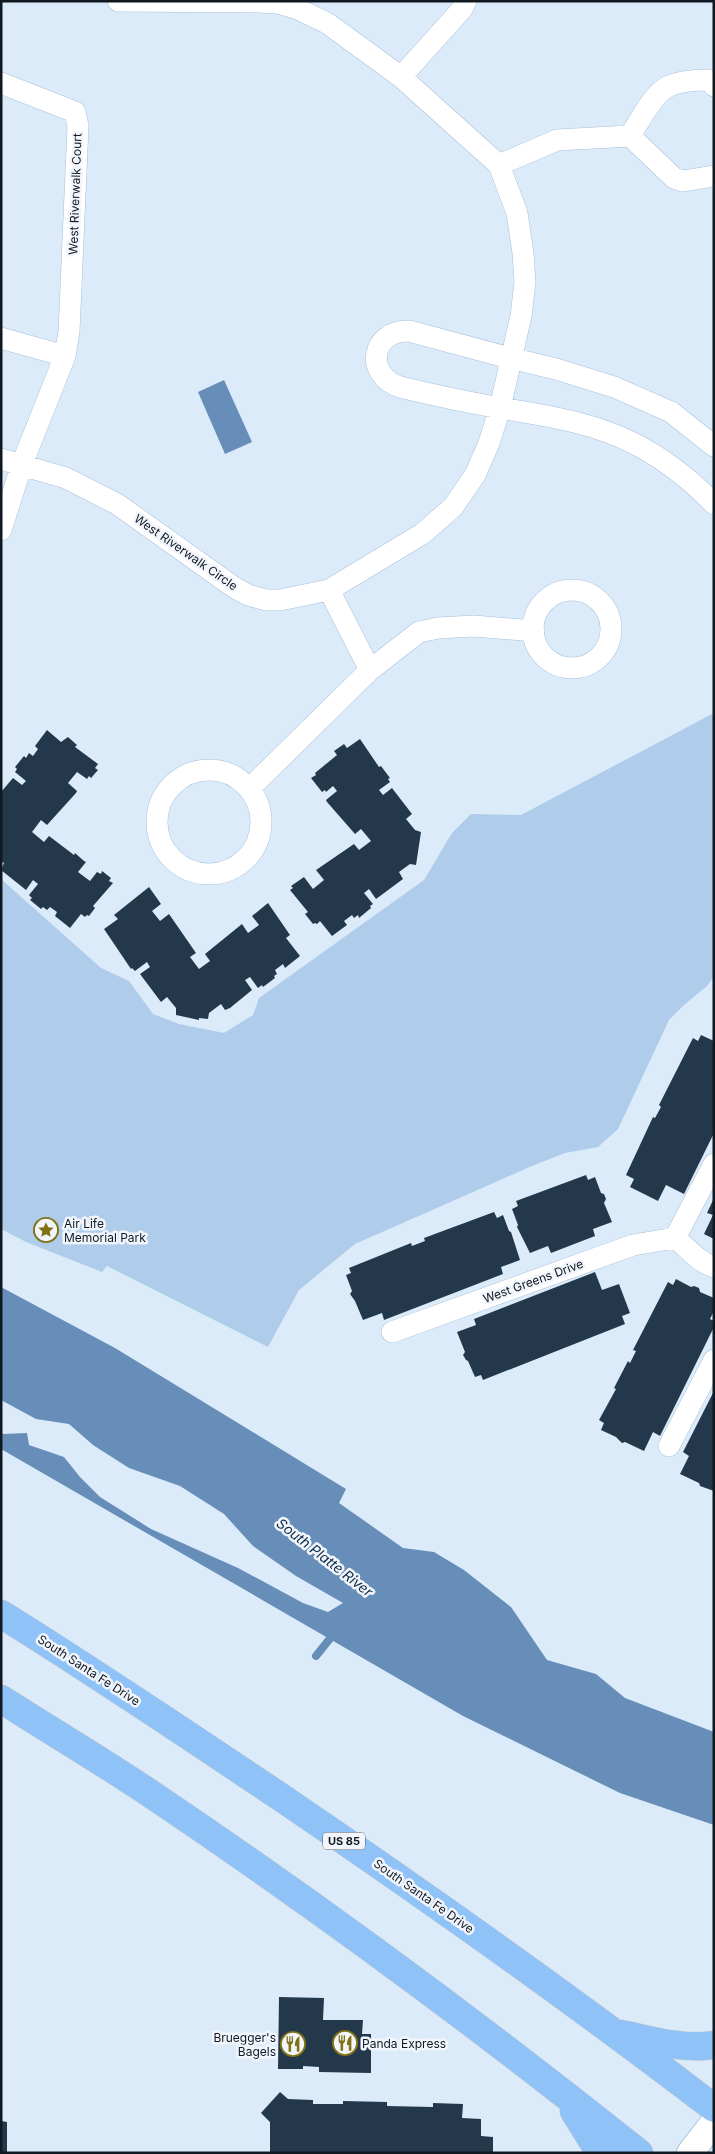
<svg xmlns="http://www.w3.org/2000/svg" width="715" height="2154" viewBox="0 0 715 2154" font-family="Inter,sans-serif">
	<style>
		.green { fill: #afcceb }
		.water { fill: #668eb8 }
		.lines { fill: none; stroke-linecap: round; stroke-linejoin: round }
		.stream { stroke: #668eb8; stroke-width: 8 }
		.building { fill: #24384c }
		.minor-casing { stroke: #a8c0d9; stroke-width: 22 }
		.tertiary-casing { stroke: #a8c0d9; stroke-width: 28 }
		.trunk-casing { stroke: #caccce; stroke-width: 29 }
		.minor { stroke: #fff; stroke-width: 21 }
		.tertiary { stroke: #fff; stroke-width: 26 }
		.trunk { stroke: #8fc2f6; stroke-width: 28 }
		.labels { text-anchor: middle; dominant-baseline: central; stroke-width: 5; stroke-linejoin: round; paint-order: stroke }
		.shield { fill: #f2f6fc; stroke: #545b63; stroke-width: 1 }
		.shield-label { font-size: 11px; font-weight: bold; fill: #101922 }
		.street-label { font-size: 12px; fill: #101922; stroke: #f2f6fc }
		.poi-label { font-size: 12px; fill: #101922; stroke: #f2f6fc; text-anchor: start }
		.water-label { font-size: 14px; font-style: italic; fill: #0c2b48; stroke: #f2f6fc }
	</style>
	<rect width="100%" height="100%" fill="#dcebfa"/>
	<path class="green" d="M714,713v263l-7,10 -23,19 -15,15 -51,109 -20,18 -33,6 -33,13 -177,78 -56,46 -31,57 -161,-81 -5,6 -76,-30 -25,-13v-350l100,89 28,13 24,33 26,10 45,9 29,-18 6,-17 165,-118 28,-47 19,-19 50,1z"/>
	<path class="water" d="M224,380l28,62 -27,12 -27,-62z
		M1,1287l114,61 231,141 -7,14 64,45 31,4 30,18 47,37 36,53 49,14 29,24 89,34v93l-94,-32 -157,-77 -462,-267v-17l2,2 24,-1 2,12 35,12 16,20 20,20 51,32 87,39 65,35 25,9 15,-9 -47,-27 -43,-30 -29,-32 -44,-28 -51,-18 -36,-23 -24,-21 -33,-5 -35,-19z"/>
	<g class="lines">
		<path class="stream" d="M316,1656l20,-25"/>
	</g>
	<path class="building" d="M47,730l14,12 7,-5 9,8 -2,2 23,17 -3,4 3,2 -7,8 -2,-2 -2,3 -10,-7 -9,11 9,8 -1,2 -29,32 -6,-5 -9,12 12,10 5,-6 25,19 1,-2 9,8 2,1 -8,10 12,9 7,-9 4,2 1,-3 9,7 -2,3 4,2 -20,23 2,2 -6,8 -2,-1 -2,2 -4,-3 -11,14 -15,-12 2,-4 -7,-5 -3,3 -4,-3 -2,2 -11,-9 2,-2 -3,-3 9,-11 -5,-4 -7,10 -25,-20 3,-7 -3,-2v-69l12,-14 9,7 4,-4 -11,-9 2,-3 -2,-2 9,-11 2,2 3,-5 4,3 5,-7 -3,-3z
		M360,739l19,28 2,-1 9,12 -2,1 2,3 -11,8 4,5 9,-7 20,26 -6,5 9,11 6,2 -5,33 -6,-1 -11,8 4,7 -27,20 -7,-10 -5,4 9,11 -3,2 1,2 -12,10 -1,-3 -4,3 -2,-3 -8,6 3,4 -15,11 -12,-15 -3,3 -2,-1 -2,1 -8,-10 3,-2 -18,-22 3,-2 -2,-2 13,-9 9,12 11,-9 -8,-10 3,-2 35,-24 5,6 12,-9 -10,-12 -6,5 -28,-32 -1,-2 11,-9 -4,-5 -7,6 -1,-2 -3,2 -11,-14 5,-3 -1,-2 22,-18 -3,-4 10,-7 3,4z
		M149,887l12,17 -9,7 8,10 9,-7 27,39 -6,4 9,12 11,-8 -5,-7 37,-30 6,9 11,-8 -7,-9 16,-13 22,32 -4,3 14,18 -15,12 -2,-4 -8,6 2,4 -3,2 1,2 -12,9 -1,-2 -4,3 -8,-11 -5,3 7,10 -22,18 -5,2 -4,-6 -12,9 -1,6 -9,-1v2l-23,-5v-7l-9,-11 -6,5 -21,-28 10,-7 -3,-5 -12,9 -3,-3 -1,1 -27,-40 14,-10 -4,-4z
		M701,1035l13,6v92l-30,61 -18,-9 -8,16 -28,-14 4,-8 -8,-4 27,-58 2,1 6,-11 -2,-2 34,-67 5,3z
		M586,1175l2,5 7,-3 6,16 3,1 2,5 -2,4 8,19 -19,7 2,7 -44,17 -3,-7 -18,7 -13,-26 1,-2 -6,-16 6,-3 -2,-5z
		M714,1198v41l-10,-5 9,-19 -6,-2z
		M494,1212l3,6 6,-3 6,16 2,1 9,28 -19,7 2,7 -119,46 -2,-7 -19,7 -8,-19 -5,-7 2,-3 -6,-16 5,-2 -2,-5 62,-25 1,3 13,-5 -1,-3z
		M595,1272l7,18 17,-6 11,29 -8,3 3,8 -142,56 -2,-5 -6,2 -7,-16 -2,-1 -3,-5 2,-3 -8,-20 19,-7 -2,-6z
		M676,1279l15,8 3,-1 5,2 1,4 14,6v13l-4,8 4,2v6l-54,109 -7,-4 -9,19 -19,-9 -3,1 -6,-6 -15,-7 3,-7 -5,-3 17,-31 -2,-1 14,-27 2,2 6,-12 -3,-1 35,-68 5,3z
		M714,1391v100l-14,-5 -1,-3 -19,-9 9,-18 -6,-4z
		M279,1997l45,1 -1,22h40l-1,14h9v39l-52,-1v-5l-16,-1v3h-25z
		M280,2092l8,7 25,1v4h30v-3l44,1v4l46,1v-4l30,1 -1,14 19,1v17l12,1v16h-223v-31l-9,-9z
		M1,2121l6,1v31h-6z"/>
	<g class="lines">
		<defs>
			<path id="minor" d="M401,77l61,-68 4,-8
				M1,83l74,29 3,14 -9,206 -4,24 -43,108 -21,66
				M630,136c9,-14 23,-42 37,-49 12,-6 30,-7 42,-7l5,6
				M499,165l58,-25 73,-4 44,42 9,3 31,-5
				M1,338l64,18
				M714,446l-43,-34 -57,-25 -58,-18 -46,-11 -101,-27c-38,-1 -45,44 -9,56 33,8 66,15 100,21 46,8 93,14 135,36 29,15 56,36 79,60
				M1,459l65,19 51,26 118,84 13,7 18,5h14l49,-10 93,-56 31,-27 22,-32 14,-32 11,-35 21,-92 4,-34 -2,-29 -6,-40 -18,-48 -98,-88 -74,-54 -29,-14 -20,-6 -19,-1 -141,-1
				M329,590l41,80
				M533 629a39 39 0 1 1 78 0a39 39 0 1 1-78 0Z
				M157 822a52 52 0 1 1 104 0a52 52 0 1 1-104 0Z
				M250,788l120,-118 49,-38 19,-4 36,-2 60,5
				M714,1164l-39,74c13,10 23,24 39,29
				M392,1332l241,-87 42,-7
				M669,1446l45,-86"/>
			<path id="tertiary" d="M690,2153l24,-31"/>
			<path id="trunk" d="M1,1614c95,59 188,122 281,184 147,100 291,202 432,310
				M1,1699c50,32 101,62 150,95 168,113 330,233 488,359
				M621,2034c30,6 62,16 93,11
				M574,2111l26,42"/>
		</defs>
		<use href="#minor" class="minor-casing"/>
		<use href="#tertiary" class="tertiary-casing"/>
		<use href="#trunk" class="trunk-casing"/>
		<use href="#minor" class="minor"/>
		<use href="#tertiary" class="tertiary"/>
		<use href="#trunk" class="trunk"/>
	</g>
	<defs>
		<symbol id="sight-ring" viewBox="-11 -11 22 22"><circle r="9.5" fill="#f2f6fc" stroke="#817314" stroke-width="1.5"/><path d="M0-6L1.8-2.2L6-1.7L2.9 1.2L3.7 5.4L0 3.3L-3.7 5.4L-2.9 1.2L-6-1.7L-1.8-2.2Z" fill="#817314"/></symbol>
		<symbol id="restaurant-ring" viewBox="-11 -11 22 22"><circle r="9.5" fill="#f2f6fc" stroke="#817314" stroke-width="1.5"/><path d="M-5-6h1v4h1v-4h1v4h1v-4h1v5L-1.5 .5V6h-2V.5L-5-1ZM5-6V6H3V1.5H1.5Q1.5-4 5-6Z" fill="#817314"/></symbol>
	</defs>
	<g fill-rule="evenodd">
		<use href="#sight-ring" x="32" y="1216" width="28" height="28"/>
		<use href="#restaurant-ring" x="331" y="2029" width="28" height="28"/>
		<use href="#restaurant-ring" x="279" y="2030" width="28" height="28"/>
	</g>
	<g class="labels">
		<rect class="shield" x="323" y="1832.5" width="42" height="17" rx="4"/>
		<g class="shield-label">
			<text x="344" y="1841">US 85</text>
		</g>
		<g class="street-label">
			<text transform="translate(75 194) rotate(-88)">West Riverwalk Court</text>
			<text transform="translate(186 552) rotate(35)">West Riverwalk Circle</text>
			<text transform="translate(533 1281) rotate(-20)">West Greens Drive</text>
			<text transform="translate(89 1670) rotate(33)">South Santa Fe Drive</text>
			<text transform="translate(424 1896) rotate(35)">South Santa Fe Drive</text>
		</g>
		<g class="poi-label">
			<text x="64" y="1223">Air Life<tspan x="64" dy="14">Memorial Park</tspan></text>
			<text x="276" y="2037" text-anchor="end">Bruegger's<tspan x="276" dy="14">Bagels</tspan></text>
			<text x="362" y="2043">Panda Express</text>
		</g>
		<g class="water-label">
			<text transform="translate(325 1557) rotate(38)">South Platte River</text>
		</g>
	</g>
	<rect width="715" height="2154" fill="none" stroke="#101922" stroke-width="5"/>
</svg>
